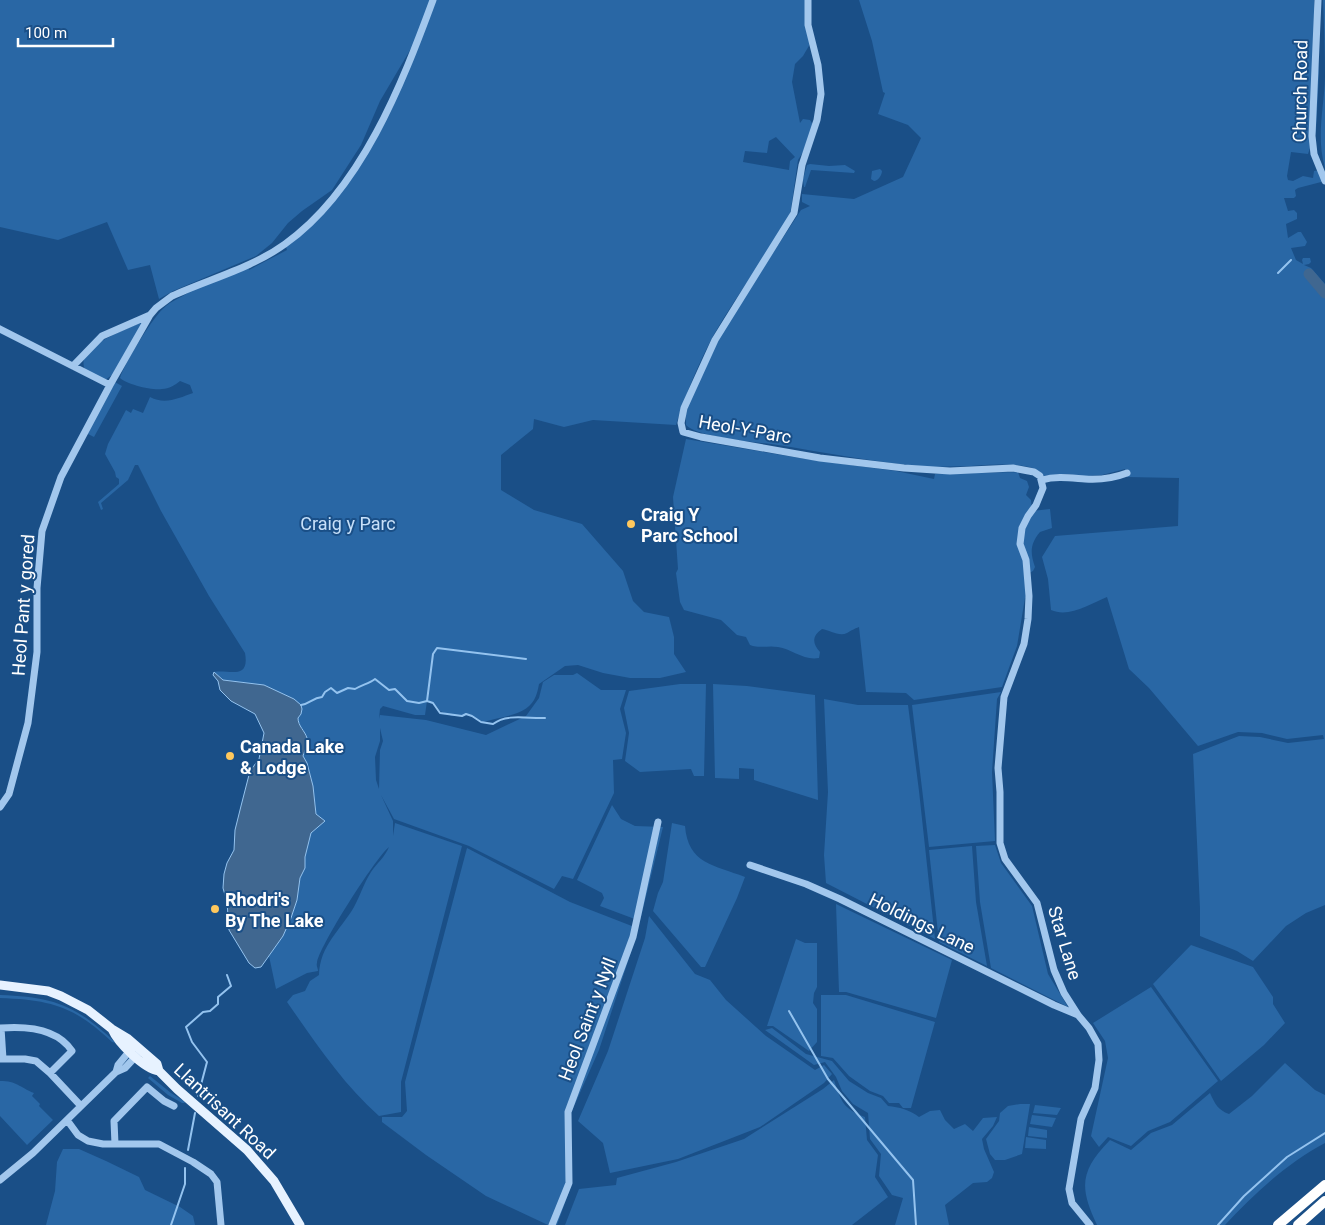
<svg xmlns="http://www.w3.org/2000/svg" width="1325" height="1225" viewBox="0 0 1325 1225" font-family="Roboto,sans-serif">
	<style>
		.green { fill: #2967a5; fill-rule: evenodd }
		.water { fill: #406790; stroke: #94c3ef }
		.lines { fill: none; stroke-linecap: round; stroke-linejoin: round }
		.stream { stroke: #94c3ef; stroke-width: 2 }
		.river { stroke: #406790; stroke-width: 11 }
		.minor { stroke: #a2c7ed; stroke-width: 7 }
		.major { stroke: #e7f2ff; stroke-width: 9 }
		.highway { stroke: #fff; stroke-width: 10 }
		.poi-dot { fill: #ffc85d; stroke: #1a4f87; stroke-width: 2 }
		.labels { text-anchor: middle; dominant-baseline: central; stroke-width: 4; stroke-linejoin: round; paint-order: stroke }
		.street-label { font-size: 18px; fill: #fff; stroke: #1a4f87 }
		.poi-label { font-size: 18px; font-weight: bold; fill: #fff; stroke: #1a4f87; text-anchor: start }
		.park-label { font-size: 18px; fill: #c7e0f9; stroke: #1a4f87 }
	</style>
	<rect width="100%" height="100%" fill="#1a4f87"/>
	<path class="green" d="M0,0h808l2,44 -7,12 -8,8 -3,18 8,41 3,-4 7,1 3,5 -10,27 -5,8 -7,49 -3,11c-20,33 -43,64 -63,96 -20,31 -38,74 -49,109l-83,-5 -29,7 -30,-8 -1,10 -32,26v35l33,20 48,14 41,47 10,30 11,11 25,5 5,20v17l12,18 -26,6h-30l-27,-5 -25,-8 -13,1 -26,18c-1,5 -2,11 -5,16 -9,16 -35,17 -51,22l-13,-7 -18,1 -12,-5 -6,-8 -7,-2 -2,14h-10l-32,-9 -3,3 -1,10 1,-4 46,5 60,15 40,-19 13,-18 4,-16 11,-7h19l4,-2 24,17h25l-6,19 6,24 -4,26 -9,1 1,33 -41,86 -11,-3 -8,13 -85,-43 -75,-27 -13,-24 12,26v15l2,-13 67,23 -61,236v30l-22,4c-37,-33 -64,-74 -92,-114l6,-7 12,-4 5,-10 9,-6c1,-30 21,-44 35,-68 6,-11 10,-24 17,-35 6,-9 14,-15 18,-25 -13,10 -71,101 -72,116 -1,3 1,5 1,8l-11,2 -31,16 -7,-33 14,-20 8,-18 6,-18 3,-22 5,-10v-11l6,-24 7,-7c-4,-24 -3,-48 -15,-70 2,-6 5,-11 4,-18 -2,-7 -9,-12 -9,-20l3,-4 -7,-15 -30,-14 -41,-5 -9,-8c14,-3 36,9 31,-19l-36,-57 -48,-85 -23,-46h-3l-7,15 -27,23 2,6 -2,1 -3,-8 21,-18v-5l-3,-2 -1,-5 -10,-18 3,-10 18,-34 5,3 2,-4 10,4 7,-16c15,8 29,1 43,-4l-3,-8 -10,-4c-5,4 -11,8 -18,8 -9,2 -36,-5 -42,-11 4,-14 34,-63 46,-72 9,-8 23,-10 28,-20l53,-22 2,6 38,-20 -2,-6 30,-27 58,-78 40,-94 -33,56 -19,44 -29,45 -30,21 -14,12 -16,20 -16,13 -83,35 -14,8 -9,-34 -22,5 -21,-48 -49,18 -58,-13zM776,137l19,20 -5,4 -1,9 -46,-8 2,-11 22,2 2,-12zM380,728l3,13 -3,9 -1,39 -3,-9 -1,-23 5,-16z
		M859,0h455l5,73 -3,58 -8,23 -17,-2 -4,24 1,4 5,1 10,-5 10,2 1,-7 6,-1 5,11 -27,7 -3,2 1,6 -2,2h-10l4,13 6,-1 3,3v6l-11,5 2,14 10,-6h3l6,10 -2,4 -14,2 5,12 7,4 -1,-4 1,-2h7l1,4 -2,2 -5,1 7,3 14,16v621l-19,8 -20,13 -33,35 -16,-10 -37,-15v-28l-7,-154 46,-18 21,1 28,6 36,-4 -1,-4 -36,4 -25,-6 -24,-1 -40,14 -49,-58 -20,-19 -22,-72c-17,7 -38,21 -56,13l-3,-31 -6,-22 13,-21 123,-10 1,-48 -52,-1 -2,-3v-5l-23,6 -17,1 -20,-2 -21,2c-10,-16 -55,-11 -73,-10 -14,0 -28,1 -42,1 -53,-4 -105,-15 -158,-23 -18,-2 -74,-7 -85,-19v-11l2,-8 35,-76 78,-120 9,-4 -8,-4v-8l52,5 49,-22 18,-39 -13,-13 -30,-11 7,-21 -2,-1 -11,-51z
		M1323,0h2v168c-9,-31 -1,-59 0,-91 0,-26 -1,-51 -2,-77z
		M810,164l19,2 16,-1 10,6 -1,2 -43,-3 -6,17h-1l-1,-8 4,-14z
		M880,169l2,2c0,4 -4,10 -8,10l-3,-2 1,-8z
		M140,323l2,1 -30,51 -7,5 -19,-7c-2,-5 -4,-11 -1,-16 8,-16 40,-27 55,-34z
		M113,381l9,5 -28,51 -10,-5z
		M686,439l120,20 90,12 38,8 1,-5 83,-2 2,6 7,3 2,6 -3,8 5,5 1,11 18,-2 2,19 -12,4c-10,12 -10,21 -5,35l-2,4 -6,3 2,22 -4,2 -8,48 -15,41 -88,13 -8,-7 -40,-1 -7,-65c-5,2 -7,3 -12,6 -8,4 -17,-3 -25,-4 -10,7 -10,14 -2,23l-1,6c-15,3 -27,-9 -41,-11 -11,-2 -17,2 -28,-2l-4,-8 -9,-2 -16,-15 -37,-10 -4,-8 -4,-29 2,-4 -5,-72z
		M680,684h26l-2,92h-10l-3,-7 -51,3 -15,-11 4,-28 -5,-25 5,-17z
		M713,684l34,2 68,9 3,105 -64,-20v-11l-15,-1v11l-24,-1z
		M1001,692l-4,7 -5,73 3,69 -66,6 -17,-142z
		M824,699l34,6h50l11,86 16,148 -109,-56 -2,-28 4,-63z
		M612,805l9,14 14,7 28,1 -23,94 -40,-15 4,-8 -2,-5 -25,-13z
		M672,823l13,3c3,38 29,39 60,51l-8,21 -32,69h-4l-48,-56 5,-18 5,-11z
		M995,845l6,18 31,43 16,68 20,33 -77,-39 -11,-66 -4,-56z
		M972,846l4,56 11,64 -48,-24 -10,-92z
		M467,848l103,54 67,26 -3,15 -35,107 -32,72 4,64 -14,39h-9l-62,-29 -60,-41 -44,-33v-5h20l5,-6 -2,-29z
		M836,904l116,56 -16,58 -90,-26h-7z
		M649,916l46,58 15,6 16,20 40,36 49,34 9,-5 8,9 -8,9 -64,44 -82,32 -68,14 -7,-30 -25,-22 30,-70 37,-113z
		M796,939l9,4h12v44l-3,6 -1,10 4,6v33l-8,9 -36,-25h-6z
		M1191,945l62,22 20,30v7l12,19 -21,22 -43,36 -68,-97z
		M1151,987l67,94 -48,41 -22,9 -17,15 -23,-9 -9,10 -8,-11 17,-78 -3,-17 -12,-18z
		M0,995c54,2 76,10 116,48l-4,-1c-38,-36 -61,-42 -112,-44z
		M821,995h25l89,27 -24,86h-8l-4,-5h-10l-6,-7 -13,-5 -21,-15 -16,-18 -12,-2z
		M772,1028l34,26 26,7 17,20 19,12 13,5 7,8c11,1 22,4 31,11l11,-6 10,-1 5,10 9,9 11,-5 8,7 10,-13 14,-1 -4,9 -11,13 2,10 10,23 -2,6 -5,4 -14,1 -28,22 4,20h-54l8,-27 -11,-3 -13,-19 2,-22 -11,-15 -2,-26 -15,-9 -11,-13 -6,-14 -11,-15 -11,3 -49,-35z
		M1285,1063l30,27 10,5v48c-38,20 -71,51 -100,82h-128c-18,-38 -17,-54 13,-85l21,10 20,-17 21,-8 38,-32c5,11 8,17 19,21l23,-18z
		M150,1076l21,17 13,8 1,2h-3l-14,-8 -20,-17z
		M834,1080c7,21 9,29 31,37l2,23 11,15 -3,22 13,20 -36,28h-287l14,-36 37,-4 1,-7 59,-16 68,-23 79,-50z
		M0,1081c17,0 19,6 34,12l-2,3 8,8 -1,2 14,14 -26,25 -27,-29z
		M1020,1104h10l-8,50 -17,6h-10l-5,-6 -4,-15 13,-18 1,-8 8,-7z
		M1035,1105l26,3 -4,7 -24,-2z
		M1032,1115l24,3 -4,9 -22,-3z
		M1029,1127l18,3v8l-19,-2z
		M1026,1137l20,3v9l-21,-1z
		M63,1149h16l27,12 33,16 6,13 35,17 13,9 2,9h-149l9,-34 2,-29z"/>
	<path class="water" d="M214,672l9,8 41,5 30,14 7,6 1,4 -1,5 -3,4c0,8 7,13 9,20 1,7 -2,12 -4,18l4,7 6,23 3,28 9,7 -14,12 -6,24v11l-5,10 -3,22 -6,18 -8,18 -22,31 -6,1 -6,-5 -20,-33 -2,-28 -4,-14 1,-14 3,-11 7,-13 1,-20 6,-24 9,-35 9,-12 5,-26 -9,-19 -24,-13 -11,-11 -2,-9 -5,-6z"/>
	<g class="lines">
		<path class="stream" d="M1278,273l13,-13
			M427,701l6,-47 4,-6 89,11
			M301,705c9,-1 11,-7 21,-8l3,-5 6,-4 6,5 11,-5 7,1c7,-4 15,-6 20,-10l14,11 6,-1 12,12 12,2 8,-2 6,2 7,10 22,3 4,-2 6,2 9,6 12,2c14,-11 36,-5 52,-6
			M789,1011l39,68 85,101 3,45
			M198,1096l9,-34 -15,-20 -6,-15 17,-15 7,-1 8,-7v-7l13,-11 -4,-11
			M188,1150l7,-37
			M171,1225l14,-41v-16
			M1218,1225l26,-29 43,-39 38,-24"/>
		<path class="river" d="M1309,274l16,19"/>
		<path class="minor" d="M808,0v25l10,40 3,29 -4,26 -15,45 -8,48 -79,127 -31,68 -3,15 2,9 18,5 119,21 84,10 46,3 63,-3 21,4 6,4 3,12 -7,17 -8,11 -6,12 -2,16 6,16 3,36 -1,23 -4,25 -20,53 -6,71 2,24v51l5,16 32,44 17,67 10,23 14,22 11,13 9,16 1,16 -4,28 -14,31 -12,70 3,14 18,22
			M1318,0l-6,136 2,18 11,27
			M0,329l110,56 40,-70 6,-7 16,-12c37,-17 80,-28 113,-52 76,-54 117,-160 148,-244
			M73,366l29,-30 48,-21
			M1042,480c14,-4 28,-2 43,-1 14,1 29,-1 42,-6
			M0,807l9,-13 19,-71 9,-71v-64l5,-57 19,-54 49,-92
			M750,865l56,19 34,15 214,106 24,10
			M0,1059h25l11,2 14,12 31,33
			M3,1059l-2,-31c26,-2 56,0 71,23l-22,22
			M116,1072l2,-7 14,-17
			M67,1120l11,15 10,6 15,3h56l34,18 18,12 6,8 4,43
			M115,1144l-1,-23 33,-34 17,14 10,5
			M0,1180l33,-27 83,-81 9,-4 13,-14
			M552,1225l17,-42 -1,-71 65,-175 25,-115"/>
		<path class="major" d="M0,985l48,6 13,5 27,14 24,19 15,9 30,26 2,7 18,18 70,61 27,31 26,44
			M112,1029c6,14 32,40 47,42"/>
		<path class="highway" d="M1278,1225l47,-40
			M1298,1225l27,-24"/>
	</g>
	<g class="poi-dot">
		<circle cx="631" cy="524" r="5"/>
		<circle cx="230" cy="756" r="5"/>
		<circle cx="215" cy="909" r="5"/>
	</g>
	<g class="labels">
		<g class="street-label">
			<text transform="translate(1300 91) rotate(-89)">Church Road</text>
			<text transform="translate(745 429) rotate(10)">Heol-Y-Parc</text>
			<text transform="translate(23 605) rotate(-86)">Heol Pant y gored</text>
			<text transform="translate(922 923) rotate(26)">Holdings Lane</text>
			<text transform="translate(1065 943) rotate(73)">Star Lane</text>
			<text transform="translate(587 1019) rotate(-69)">Heol Saint y Nyll</text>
			<text transform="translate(225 1111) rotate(43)">Llantrisant Road</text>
		</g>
		<g class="poi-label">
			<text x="641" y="514">Craig Y<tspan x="641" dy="21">Parc School</tspan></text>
			<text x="240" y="746">Canada Lake<tspan x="240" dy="21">&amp; Lodge</tspan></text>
			<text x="225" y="899">Rhodri's<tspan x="225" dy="21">By The Lake</tspan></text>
		</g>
		<g class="park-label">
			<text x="348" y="523">Craig y Parc</text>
		</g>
	</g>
	<path d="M18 38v8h95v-8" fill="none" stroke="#ffffff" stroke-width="2.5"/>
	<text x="25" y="38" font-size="15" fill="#ffffff" stroke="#1a4f87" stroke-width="4" paint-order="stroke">100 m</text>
</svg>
